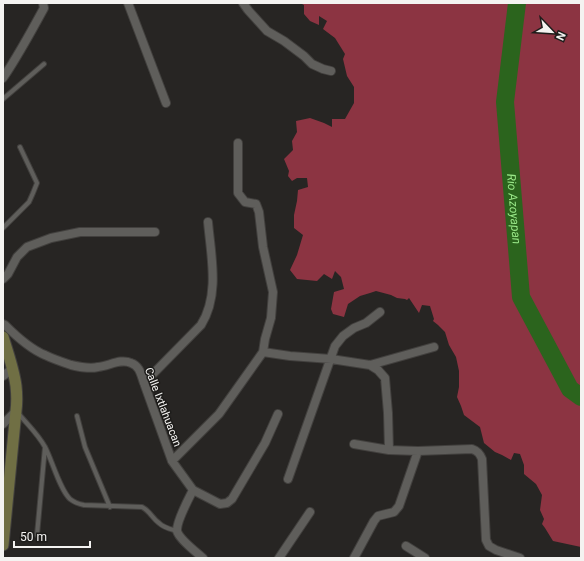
<svg xmlns="http://www.w3.org/2000/svg" width="584" height="561" viewBox="0 0 584 561" font-family="Roboto,sans-serif">
	<style>
		.forest { fill: #8c3442 }
		.lines { fill: none; stroke-linecap: round; stroke-linejoin: round }
		.river { stroke: #2b641d; stroke-width: 18 }
		.service-casing { stroke: #42403e; stroke-width: 6 }
		.minor-casing { stroke: #42403e; stroke-width: 10 }
		.secondary-casing { stroke: #42403e; stroke-width: 13 }
		.service { stroke: #5f5e5b; stroke-width: 4 }
		.minor { stroke: #5f5e5b; stroke-width: 8 }
		.secondary { stroke: #706f44; stroke-width: 11 }
		.labels { text-anchor: middle; dominant-baseline: central; stroke-width: 3; stroke-linejoin: round; paint-order: stroke }
		.street-label { font-size: 11px; fill: #f4f3f1; stroke: #1d1c1a }
		.water-label { font-size: 12px; font-style: italic; fill: #9ae989; stroke: #1d1c1a }
	</style>
	<rect width="100%" height="100%" fill="#272523"/>
	<path class="forest" d="M300,3h281v544l-28,-6 -8,-13 -3,-4 2,-5 -4,-9 2,-15 -6,-11 -12,-10v-9l-4,-11 -6,-1 -3,7 -9,-5 -7,-3 -11,-9 -4,-16 -16,-12 -3,-9 -4,-9 2,-10v-16l-3,-14 -7,-12 -4,-13 -7,-7 -5,-4 1,-2 -4,-13 -8,-1 -3,8 -10,-15 -2,2 -2,-1 -8,-1 -6,-3 -15,-4 -6,2 -10,3 -12,8 -4,13 -11,-3 -2,-5 3,-17 10,-3 -3,-12 -6,-6 -3,8 -8,-5 -7,7 -20,-2 -7,-9 7,-15 6,-20 -9,-7v-13l3,-14 1,-11 10,-3 -1,-9h-10l-5,3 -4,-5 1,-5 -5,-12 9,-9 -1,-9 5,-9 -1,-11 14,-3 14,5 8,4v-8h13l9,-16v-16l-7,-11 -4,-17 2,-5 -10,-16 -12,-9 4,-8 -8,-5v9l-9,-4 -6,-7v-9z"/>
	<g class="lines">
		<path class="river" id="s1" d="M517,3l-12,99 16,195 49,92 11,8"/>
		<defs>
			<path id="service" d="M3,99l41,-35
				M3,228l26,-26 4,-9 4,-10 -17,-36
				M18,413c9,11 20,21 27,34 7,13 15,43 25,52 5,4 9,5 14,6l58,2c8,4 10,11 17,16 5,5 11,6 18,8
				M77,416l8,31 25,60
				M37,535l8,-88"/>
			<path id="minor" d="M128,3l38,100
				M243,3l5,7 19,21 17,10 20,15 8,8 11,5 8,2
				M3,78c15,-22 28,-46 41,-70l-1,-5
				M3,279l5,-5 9,-17 10,-10 24,-9 29,-6h75
				M3,324l2,1c12,12 25,24 40,30 8,4 17,7 26,10 9,2 18,4 27,2 11,-1 23,-9 33,-4 9,3 10,12 13,20l28,78 21,29 27,14 7,-1 5,-4 33,-56 13,-29
				M263,352l27,4 41,3 39,6 64,-18
				M370,365l8,5 7,8 3,35 1,37
				M3,376l9,-7
				M144,383l57,-58c19,-30 10,-69 7,-103
				M3,424l13,-13
				M354,444l35,6 29,1 54,-2c6,2 8,5 10,10l4,81 3,6 7,4 24,8
				M172,461l47,-47 44,-62 2,-13 6,-21 2,-26 -10,-45 -4,-35 -3,-8 -11,-2 -7,-9v-50
				M288,479l47,-133 8,-10 11,-8 12,-5 14,-11
				M193,490c-4,8 -17,32 -16,41 2,8 19,21 26,27
				M406,546l19,12
				M279,558l31,-46
				M354,558l20,-37 4,-5 16,-4 5,-6 19,-55"/>
			<path id="secondary" d="M3,337c5,16 11,33 13,49 1,9 1,17 0,25l-13,134"/>
		</defs>
		<use href="#service" class="service-casing"/>
		<use href="#minor" class="minor-casing"/>
		<use href="#secondary" class="secondary-casing"/>
		<use href="#service" class="service"/>
		<use href="#minor" class="minor"/>
		<use href="#secondary" class="secondary"/>
	</g>
	<g class="labels">
		<g class="street-label">
			<text transform="translate(163 407) rotate(69)">Calle Ixtlahuacan</text>
		</g>
		<g class="water-label">
			<text stroke="none"><textPath href="#s1" startOffset="207">Rio Azoyapan</textPath></text>
		</g>
	</g>
	<rect width="584" height="561" fill="none" stroke="#f4f3f1" stroke-width="8"/>
	<g transform="translate(552 32) rotate(115)" stroke="#1d1c1a" stroke-width="3" paint-order="stroke">
	<path d="M0-3L7 15L0 10L-7 15Z" fill="#f4f3f1"/>
	<text y="-6" font-size="11" font-weight="bold" text-anchor="middle" fill="#f4f3f1">N</text>
	</g>
	<path d="M14 541v6h76v-6" fill="none" stroke="#f4f3f1" stroke-width="2"/>
	<text x="20" y="541" font-size="12" fill="#f4f3f1" stroke="#1d1c1a" stroke-width="3" paint-order="stroke">50 m</text>
</svg>
